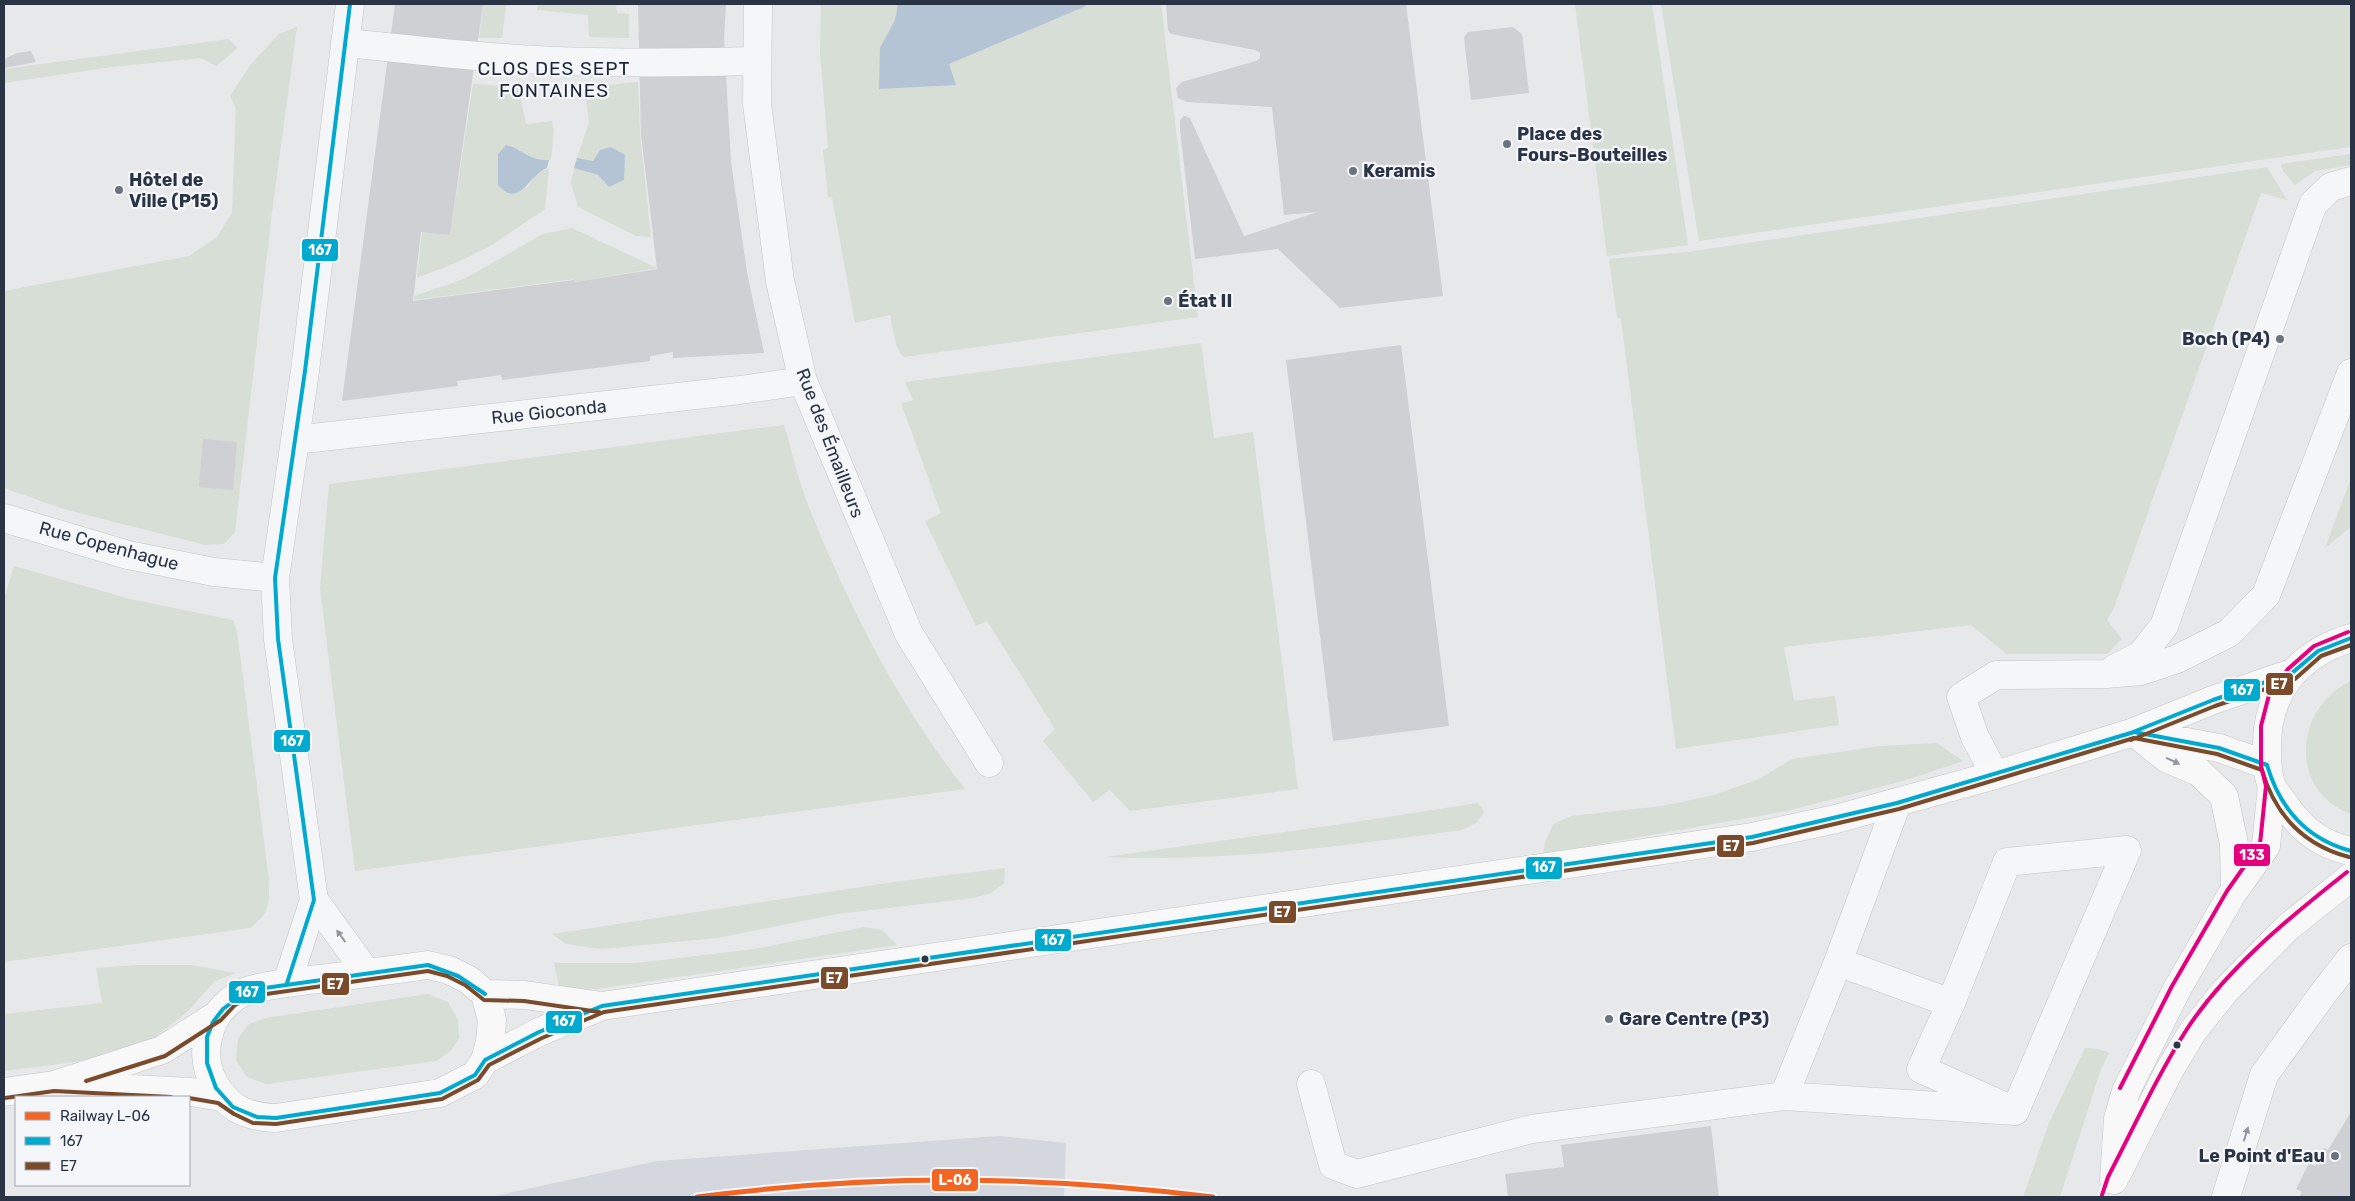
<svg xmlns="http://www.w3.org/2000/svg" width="2355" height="1201" viewBox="0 0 2355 1201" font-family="Rubik,sans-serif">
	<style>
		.built { fill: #d4d7dd }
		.green { fill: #d6ded6 }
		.water { fill: #b4c4d5 }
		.building { fill: #ced0d3 }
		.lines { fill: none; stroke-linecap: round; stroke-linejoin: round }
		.minor-casing { stroke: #c4c6c8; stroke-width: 29 }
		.major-casing { stroke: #c2c5c8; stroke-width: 29 }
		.minor { stroke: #f5f6f7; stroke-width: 28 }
		.major { stroke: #f8f8f8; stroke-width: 28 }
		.bus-1-casing { stroke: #f4f6f9; stroke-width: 8 }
		.bus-2-casing { stroke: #f4f6f9; stroke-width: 8 }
		.bus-3-casing { stroke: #f4f6f9; stroke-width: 8 }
		.bus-1 { stroke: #00a9ce; stroke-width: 4 }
		.bus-2 { stroke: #7a4b2a; stroke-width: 4 }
		.bus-3 { stroke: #e5007d; stroke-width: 4 }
		.rail-1-casing { stroke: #f4f6f9; stroke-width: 9 }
		.rail-1 { stroke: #f26522; stroke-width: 5 }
		.oneway { fill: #92969e }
		.oneway2 { fill: #90959e }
		.poi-dot { fill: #6c737f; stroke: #f4f6f9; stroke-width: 2 }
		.bus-dot { fill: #2b3445; stroke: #f4f6f9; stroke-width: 2 }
		.labels { text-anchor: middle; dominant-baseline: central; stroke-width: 4.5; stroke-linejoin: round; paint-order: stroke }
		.poi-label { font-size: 18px; font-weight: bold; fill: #2b3445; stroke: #f4f6f9; text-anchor: start }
		.street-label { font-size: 18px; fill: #2b3445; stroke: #f4f6f9 }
		.neighbourhood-label { font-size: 19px; letter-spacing: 1px; fill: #1d2536; stroke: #f4f6f9 }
		.line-badge { stroke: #f4f6f9; stroke-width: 2 }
		.badge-label { font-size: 14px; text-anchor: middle; font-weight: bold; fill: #fff }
	</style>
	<rect width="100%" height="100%" fill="#e6e8ea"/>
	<path class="built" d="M999,1136l67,7 -2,54h-574l167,-36z"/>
	<path class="green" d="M483,4h23l-4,34h-23z
		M538,4h78l1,9 12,1v24l-40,-1 -1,-22 -51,-5z
		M821,4h340l37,313 -295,40 -7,-12 -6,-30 -35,8 -23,-126h-4l-5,-47 5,-2 -8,-96z
		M1575,4h77l36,241 -81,11z
		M1661,4h690v143l-652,94z
		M297,27l-25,185 -37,320 -11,12 -19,1 -141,-36 -60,-21v-197l185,-35 28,-19 15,-24 4,-104 -6,-13 21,-32 28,-30z
		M228,39l10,9 -22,18 -15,-8 -89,9 -108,16v-14z
		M638,82l2,51 11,104 -15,-1 -58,-29 -7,-24 3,-15 24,7 11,12 -16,-26 -16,-3 12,-36 -5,-35z
		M473,84l45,3 8,37 26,-3 2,9 -3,30 -23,-3 -10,-9 8,41 13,-18 10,-2 -4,40 -53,36 -34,17 -41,16 5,-46 28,3z
		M2351,154v11l-36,6 -20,14 -12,-14 -2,-7z
		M2267,167l20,33 -26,-7 -147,415 -7,12 15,19 -15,15h-100l-36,-29 -187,22 10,54 41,-5 4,29 -163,24 -55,-430 -4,-1 -8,-59 78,-7z
		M572,228l85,40 -82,14 -1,-3 -160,21v-4l50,-17 79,-45z
		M1201,343l13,95 39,-6 45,357 -168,22 -20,-21 -17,12 -50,-61 12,-12 -68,-108 -11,5 -51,-105 16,-8 -40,-110 12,-3 -8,-18z
		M784,425c8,26 14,54 24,80 40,100 90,199 157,284l-610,82 -35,-283 9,-104z
		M2351,478v49l-26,21z
		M14,566l116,33 103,21 4,11 32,249c0,24 1,33 -19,48l-246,34v-363z
		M2351,681v133c-63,-23 -57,-106 0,-133z
		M1937,743l26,18 -60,20 -116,30 -244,43 2,-11 8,-19 18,-8 91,-10 52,-11 45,-16 33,-20 88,-13z
		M1478,803l6,9 -8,11 -14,7c-119,16 -236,32 -357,27l230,-32z
		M1005,868l-1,15 -13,10 -17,5 -137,16 -120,24 -116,11 -35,-5 -14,-10 349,-53z
		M864,927l18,3 15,15 -300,44 -37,2 -6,-28h82l119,-14z
		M136,965h56l44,8 -21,8 -28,31 -33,26 -32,14 -47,10 -71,9v-57l98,-11 -6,-35z
		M428,994l20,8 10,18 1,18 -8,13 -15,10 -169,23 -20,-7 -11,-17 2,-21 11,-15 16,-6z
		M2085,1048l14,1 10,4 -8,16 -41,128h-37l26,-74z"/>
	<path class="water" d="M898,4h186l2,2 -137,58 7,21 -77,4 1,-41 15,-28z
		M506,145c19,5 20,15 43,15l-2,8c-18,6 -27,42 -49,17v-31z
		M611,147l14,8 -1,25 -15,7 -11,-12 -24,-7 3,-10 16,3 7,-11z"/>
	<path class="building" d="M395,4h88l-33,231 -29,-3 -8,69 161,-21 1,2 82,-13 -16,-135 -3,-130h88l-2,35 7,123 16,110 17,81 -91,5v-6l-23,4v5l-148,19 -1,-5 -14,2 -30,4 1,5 -116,15z
		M1166,4h240l37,292 -103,12 -62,-59 -83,10 -15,-129v-10l4,-4 6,2 54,118 74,-24 -34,3 -12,-108 -85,-5 -9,-4 -2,-10 6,-6 74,-21 4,-3v-5l-5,-3 -84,-16 -3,-4z
		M1513,27l9,7 7,59 -58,7 -7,-63 4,-5z
		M31,51l5,11 -32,6v-9l13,-6z
		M1401,345l48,381 -116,15 -47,-381z
		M203,439l34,3 -4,48 -34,-3z
		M2351,1112v85h-52l3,-5 -6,-3 13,-26 6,3 9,-18 4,2z
		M1711,1126l8,71h-211l-3,-23 59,-7 -3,-22z"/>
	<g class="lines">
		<defs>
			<path id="minor" d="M758,4l-1,100 23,177 23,100 106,253 80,129
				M345,43c49,4 98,11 147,14 88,7 176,6 264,4
				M295,440l445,-50 63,-9
				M4,518l124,37 86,17 61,6
				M2114,669l27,-14 23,-29 149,-422 18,-17 20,-6
				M1995,775l-20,-38 -14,-40 35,-22 110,-1 35,-3 36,-12 52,-26 37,-38 85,-222
				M1897,803l-59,159 -54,134 231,15 -94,-42 30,-66 56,-141 120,-12 -112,261
				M314,900l53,73
				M1838,962l113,41
				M287,983l27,-83 -36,-261 -3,-61 30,-207 45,-367
				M1311,1084l22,81 24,9 175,-45 252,-33
				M2226,1197l38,-122 61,-84 26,-33"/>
			<path id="major" d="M2351,638c-53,16 -85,54 -84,111 0,12 0,26 5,37 3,7 9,13 13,19 16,24 38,41 66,46
				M2134,732l32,26 33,14 25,24 10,48 1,45
				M2138,733l81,15 48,17
				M428,965l21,5 20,10 16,14 7,26 -2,22 -5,18 -10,15 -35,18 -164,25c-28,-1 -48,-9 -62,-35 -19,-34 -2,-81 36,-93 22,-6 46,-8 68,-11 37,-4 73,-9 110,-14z
				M485,994l40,1 77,11 1150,-169 84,-18 159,-44 139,-43 79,-32 79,-27
				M485,1060l54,-28 63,-26
				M70,1086l121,6 30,5
				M4,1092l50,-7 108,-35 55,-35
				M2118,1172l51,-101 24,-40 32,-40 63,-64 63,-50
				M2114,1180l4,-61 8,-28 51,-102 55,-95 34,-48 6,-60"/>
		</defs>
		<use href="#minor" class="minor-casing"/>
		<use href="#major" class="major-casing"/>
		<use href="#minor" class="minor"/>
		<use href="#major" class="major"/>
		<defs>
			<path id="bus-1" d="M2128,734l85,-34 79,-27 26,-22 33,-13
				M2267,765c13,44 39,74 84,86
				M287,983l27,-83 -36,-261 -3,-61 30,-207 45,-367
				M485,994l-27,-18 -30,-11 -178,25 -7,4 -20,15 -10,13 -6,15v26l9,25 17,19 24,10 19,1 164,-25 35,-18 10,-15 54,-28 63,-26 1150,-169 145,-34 237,-71 85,16 48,17"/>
			<path id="bus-2" d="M2131,740l84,-34 80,-27 26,-23 30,-11
				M86,1081l79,-25 56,-36 14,-15 17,-9 176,-25 19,5 18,9 19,15 40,1 75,11
				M5,1098l49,-7 117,6
				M189,1098l29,5 16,11 19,9 23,1 166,-25 36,-19 11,-15 53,-27 62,-26 1149,-169 146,-34 235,-71 83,16 45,16c13,45 42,75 87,87"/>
			<path id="bus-3" d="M2120,1088l52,-102 55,-95 33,-47 6,-58 -5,-20v-40l8,-31 19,-26 26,-23 34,-14
				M2102,1195l6,-18c26,-50 49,-101 79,-148 40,-61 103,-112 160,-157"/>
		</defs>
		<use href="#bus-1" class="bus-1-casing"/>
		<use href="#bus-2" class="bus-2-casing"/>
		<use href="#bus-3" class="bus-3-casing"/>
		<use href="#bus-1" class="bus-1"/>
		<use href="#bus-2" class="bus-2"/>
		<use href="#bus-3" class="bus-3"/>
		<defs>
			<path id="rail-1" d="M697,1197c178,-23 338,-22 516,0"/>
		</defs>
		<use href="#rail-1" class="rail-1-casing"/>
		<use href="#rail-1" class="rail-1"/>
	</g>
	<defs><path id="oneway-solid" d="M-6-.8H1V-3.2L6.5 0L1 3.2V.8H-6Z" transform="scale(1.25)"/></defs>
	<use class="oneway" href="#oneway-solid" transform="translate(2173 761) rotate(25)"/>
	<g class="oneway2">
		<use href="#oneway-solid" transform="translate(341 936) rotate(-126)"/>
		<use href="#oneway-solid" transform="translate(2246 1134) rotate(-73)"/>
	</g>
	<g class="poi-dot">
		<circle cx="1507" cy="144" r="5"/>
		<circle cx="1353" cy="171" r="5"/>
		<circle cx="119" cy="190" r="5"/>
		<circle cx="1168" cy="301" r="5"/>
		<circle cx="2280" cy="339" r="5"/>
		<circle cx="1609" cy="1019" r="5"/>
		<circle cx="2335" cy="1156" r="5"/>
	</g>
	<g class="bus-dot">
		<circle cx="925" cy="959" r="4.5"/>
		<circle cx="2177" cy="1045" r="4.5"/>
	</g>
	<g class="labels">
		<g class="poi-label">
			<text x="1517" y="134">Place des<tspan x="1517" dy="21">Fours-Bouteilles</tspan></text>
			<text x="1363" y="171">Keramis</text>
			<text x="129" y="180">Hôtel de<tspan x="129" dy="21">Ville (P15)</tspan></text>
			<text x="1178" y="301">État II</text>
			<text x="2270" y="339" text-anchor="end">Boch (P4)</text>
			<text x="1619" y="1019">Gare Centre (P3)</text>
			<text x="2325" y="1156" text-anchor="end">Le Point d'Eau</text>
		</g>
		<g class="street-label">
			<text transform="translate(549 412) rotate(-6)">Rue Gioconda</text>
			<text transform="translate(830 443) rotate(69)">Rue des Émailleurs</text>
			<text transform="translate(109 546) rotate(15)">Rue Copenhague</text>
		</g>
		<g class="neighbourhood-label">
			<text x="554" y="68">CLOS DES SEPT<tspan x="554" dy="22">FONTAINES</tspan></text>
		</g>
	</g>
	<g class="line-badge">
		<rect x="301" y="238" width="38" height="24" rx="5" fill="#00a9ce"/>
		<rect x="2265" y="672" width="29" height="24" rx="5" fill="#7a4b2a"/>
		<rect x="2223" y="678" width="38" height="24" rx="5" fill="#00a9ce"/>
		<rect x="273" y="729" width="38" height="24" rx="5" fill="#00a9ce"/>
		<rect x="1716" y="834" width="29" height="24" rx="5" fill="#7a4b2a"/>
		<rect x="2233" y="843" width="38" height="24" rx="5" fill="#e5007d"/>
		<rect x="1525" y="856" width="38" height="24" rx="5" fill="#00a9ce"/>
		<rect x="1268" y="900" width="29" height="24" rx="5" fill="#7a4b2a"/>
		<rect x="1034" y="928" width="38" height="24" rx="5" fill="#00a9ce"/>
		<rect x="820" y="966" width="29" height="24" rx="5" fill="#7a4b2a"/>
		<rect x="321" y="972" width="29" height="24" rx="5" fill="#7a4b2a"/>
		<rect x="228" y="980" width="38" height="24" rx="5" fill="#00a9ce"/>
		<rect x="545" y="1010" width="38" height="24" rx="5" fill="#00a9ce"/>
		<rect x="931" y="1168" width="48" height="24" rx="5" fill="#f26522"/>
	</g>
	<g class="badge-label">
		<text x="320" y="255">167</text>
		<text x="2279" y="689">E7</text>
		<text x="2242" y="695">167</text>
		<text x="292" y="746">167</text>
		<text x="1731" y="851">E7</text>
		<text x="2252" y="860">133</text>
		<text x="1544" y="872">167</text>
		<text x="1282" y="917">E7</text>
		<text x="1053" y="945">167</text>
		<text x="834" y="983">E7</text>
		<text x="335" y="989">E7</text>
		<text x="247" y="997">167</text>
		<text x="564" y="1026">167</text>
		<text x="955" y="1185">L-06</text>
	</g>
	<rect width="2355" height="1201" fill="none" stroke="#2b3445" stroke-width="10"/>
	<rect x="15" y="1096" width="175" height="90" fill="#f4f6f9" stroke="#a4a8b1"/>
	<rect x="25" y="1112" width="25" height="8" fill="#f26522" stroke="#a4a8b1"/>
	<text x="60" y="1121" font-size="15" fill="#2b3445">Railway L-06</text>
	<rect x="25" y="1137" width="25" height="8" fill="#00a9ce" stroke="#a4a8b1"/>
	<text x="60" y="1146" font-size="15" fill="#2b3445">167</text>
	<rect x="25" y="1162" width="25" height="8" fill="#7a4b2a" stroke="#a4a8b1"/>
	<text x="60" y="1171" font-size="15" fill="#2b3445">E7</text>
</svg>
